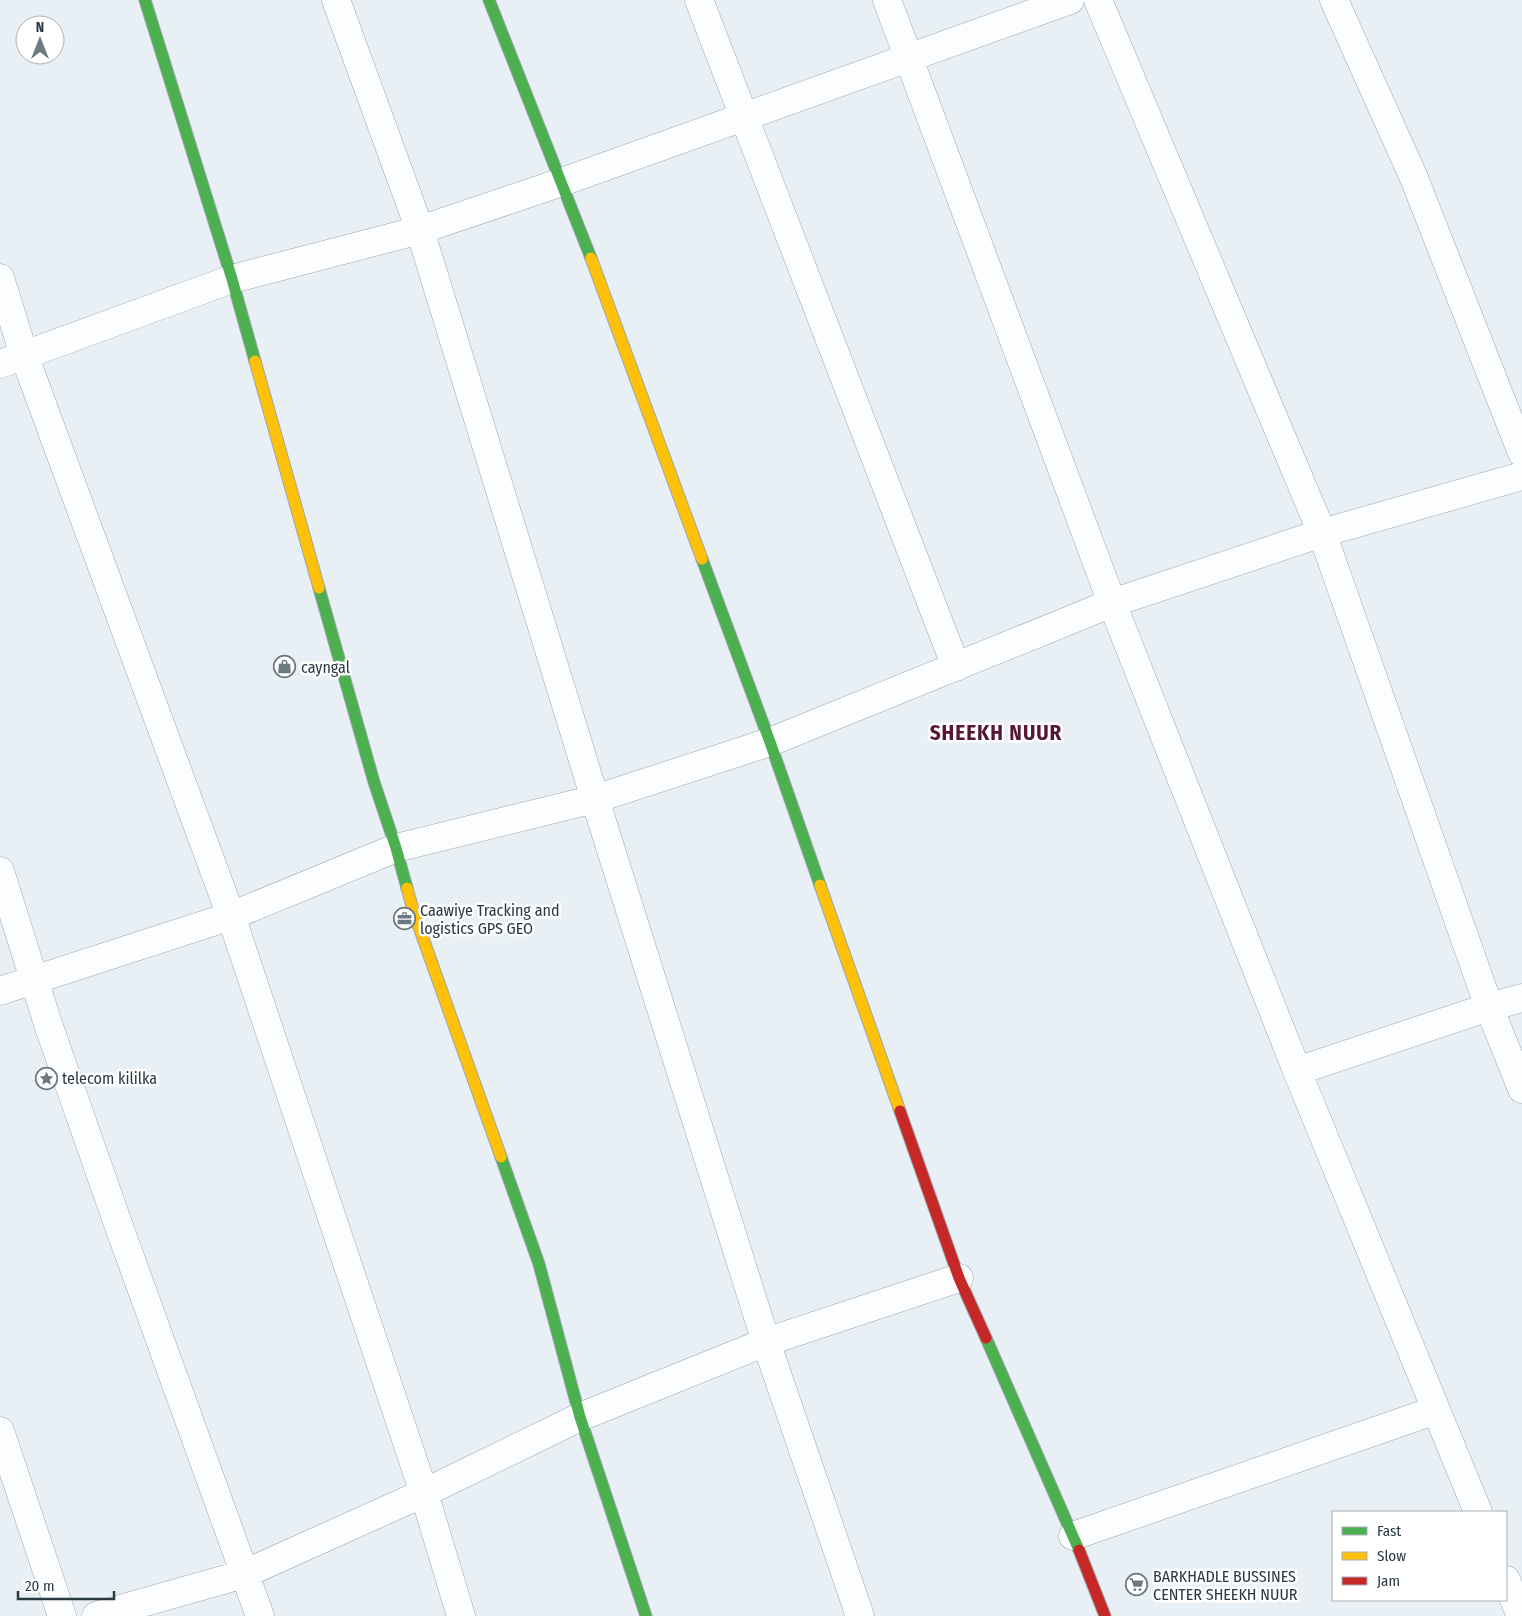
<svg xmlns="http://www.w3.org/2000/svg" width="1522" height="1616" viewBox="0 0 1522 1616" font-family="'Fira Sans Condensed',sans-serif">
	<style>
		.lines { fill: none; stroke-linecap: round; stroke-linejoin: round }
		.street-casing { stroke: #9ca6ac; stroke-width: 29 }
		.fast-casing { stroke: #9ca6ac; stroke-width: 13 }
		.slow-casing { stroke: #9ca6ac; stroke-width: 13 }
		.jam-casing { stroke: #9ca6ac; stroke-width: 13 }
		.street { stroke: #fcfdfe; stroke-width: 28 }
		.fast { stroke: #4caf50; stroke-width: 11 }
		.slow { stroke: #ffc107; stroke-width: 11 }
		.jam { stroke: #c62828; stroke-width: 11 }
		.labels { text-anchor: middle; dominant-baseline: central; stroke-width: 5; stroke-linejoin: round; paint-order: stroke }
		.poi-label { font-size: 16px; fill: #2b3941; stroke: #fff; text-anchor: start }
		.district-label { font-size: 21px; font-weight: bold; letter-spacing: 1px; fill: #571632; stroke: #fff }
	</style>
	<rect width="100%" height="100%" fill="#e8f0f5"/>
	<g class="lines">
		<defs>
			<path id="street" d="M336,0l84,230 175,569 171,543 94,274
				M699,0l257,667
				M887,0l225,603 185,468 181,441
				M1098,0l224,533 167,474 33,82
				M1334,0l80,178 108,275
				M0,278l24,77 207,561 193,577 37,123
				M0,364l232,-85 188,-49 142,-48 508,-182
				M0,871l48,153 69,197 143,395
				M0,991l231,-75 165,-68 199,-49 175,-57 342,-139 210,-70 200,-57
				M1297,1071l192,-64 33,-9
				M0,1431l62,185
				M1073,1536l363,-126
				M1506,1580l15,36
				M96,1616l148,-42 180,-81 156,-76 186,-75 193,-64"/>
			<path id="fast" d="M145,0l87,279 23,82
				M489,0l102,258
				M702,559l68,183 50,143
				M319,588l55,194 22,66 11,40
				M501,1157l38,107 41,153 66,199
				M986,1338l93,212"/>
			<path id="slow" d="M591,258l111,301
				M255,361l64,227
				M820,885l80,226
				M407,888l7,25 87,244"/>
			<path id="jam" d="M900,1111l59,167 27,60
				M1079,1550l26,66"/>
		</defs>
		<use href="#street" class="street-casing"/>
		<use href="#fast" class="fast-casing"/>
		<use href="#slow" class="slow-casing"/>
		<use href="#jam" class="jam-casing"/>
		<use href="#street" class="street"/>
		<use href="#fast" class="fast"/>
		<use href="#slow" class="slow"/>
		<use href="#jam" class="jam"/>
	</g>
	<defs>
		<symbol id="shop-ring" viewBox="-11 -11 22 22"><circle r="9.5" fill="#fff" stroke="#6d7980" stroke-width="1.5"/><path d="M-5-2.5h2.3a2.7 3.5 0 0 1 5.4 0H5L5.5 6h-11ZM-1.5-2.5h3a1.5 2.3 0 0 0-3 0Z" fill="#6d7980"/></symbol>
		<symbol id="office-ring" viewBox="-11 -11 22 22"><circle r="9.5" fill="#fff" stroke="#6d7980" stroke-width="1.5"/><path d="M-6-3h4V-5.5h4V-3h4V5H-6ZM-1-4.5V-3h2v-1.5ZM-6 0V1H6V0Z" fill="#6d7980"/></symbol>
		<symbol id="sight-ring" viewBox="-11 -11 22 22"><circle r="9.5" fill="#fff" stroke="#6d7980" stroke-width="1.5"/><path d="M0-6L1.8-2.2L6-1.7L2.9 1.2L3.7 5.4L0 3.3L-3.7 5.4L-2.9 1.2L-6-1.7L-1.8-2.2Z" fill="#6d7980"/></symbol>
		<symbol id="supermarket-ring" viewBox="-11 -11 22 22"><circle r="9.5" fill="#fff" stroke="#6d7980" stroke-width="1.5"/><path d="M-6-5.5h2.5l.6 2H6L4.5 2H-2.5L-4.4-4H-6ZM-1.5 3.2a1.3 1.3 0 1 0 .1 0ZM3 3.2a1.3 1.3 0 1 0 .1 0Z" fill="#6d7980"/></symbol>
	</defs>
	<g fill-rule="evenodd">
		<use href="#shop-ring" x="272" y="654" width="25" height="25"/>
		<use href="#office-ring" x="392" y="906" width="25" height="25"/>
		<use href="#sight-ring" x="34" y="1066" width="25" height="25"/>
		<use href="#supermarket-ring" x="1124" y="1572" width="25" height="25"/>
	</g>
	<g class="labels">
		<g class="poi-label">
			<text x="301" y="667">cayngal</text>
			<text x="420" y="910">Caawiye Tracking and<tspan x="420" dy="18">logistics GPS GEO</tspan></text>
			<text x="62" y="1078">telecom kililka</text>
			<text x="1153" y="1576">BARKHADLE BUSSINES<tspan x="1153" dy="18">CENTER SHEEKH NUUR</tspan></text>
		</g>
		<g class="district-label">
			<text x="996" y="733">SHEEKH NUUR</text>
		</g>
	</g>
	<rect x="1332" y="1511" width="175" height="90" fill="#ffffff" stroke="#aab0b3"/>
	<rect x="1342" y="1527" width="25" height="8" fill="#4caf50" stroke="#aab0b3"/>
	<text x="1377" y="1536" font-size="15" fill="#2b3941">Fast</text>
	<rect x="1342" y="1552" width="25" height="8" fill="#ffc107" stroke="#aab0b3"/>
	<text x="1377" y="1561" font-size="15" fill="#2b3941">Slow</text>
	<rect x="1342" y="1577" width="25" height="8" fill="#c62828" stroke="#aab0b3"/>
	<text x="1377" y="1586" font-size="15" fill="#2b3941">Jam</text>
	<g transform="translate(40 40)"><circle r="24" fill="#ffffff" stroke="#aab0b3"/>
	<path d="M0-4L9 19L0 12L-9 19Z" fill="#6d7980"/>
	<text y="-8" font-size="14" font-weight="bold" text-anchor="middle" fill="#2b3941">N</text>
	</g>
	<path d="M18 1591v8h96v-8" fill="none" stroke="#2b3941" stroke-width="2.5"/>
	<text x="25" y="1591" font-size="15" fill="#2b3941" stroke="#ffffff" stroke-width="4" paint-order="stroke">20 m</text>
</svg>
